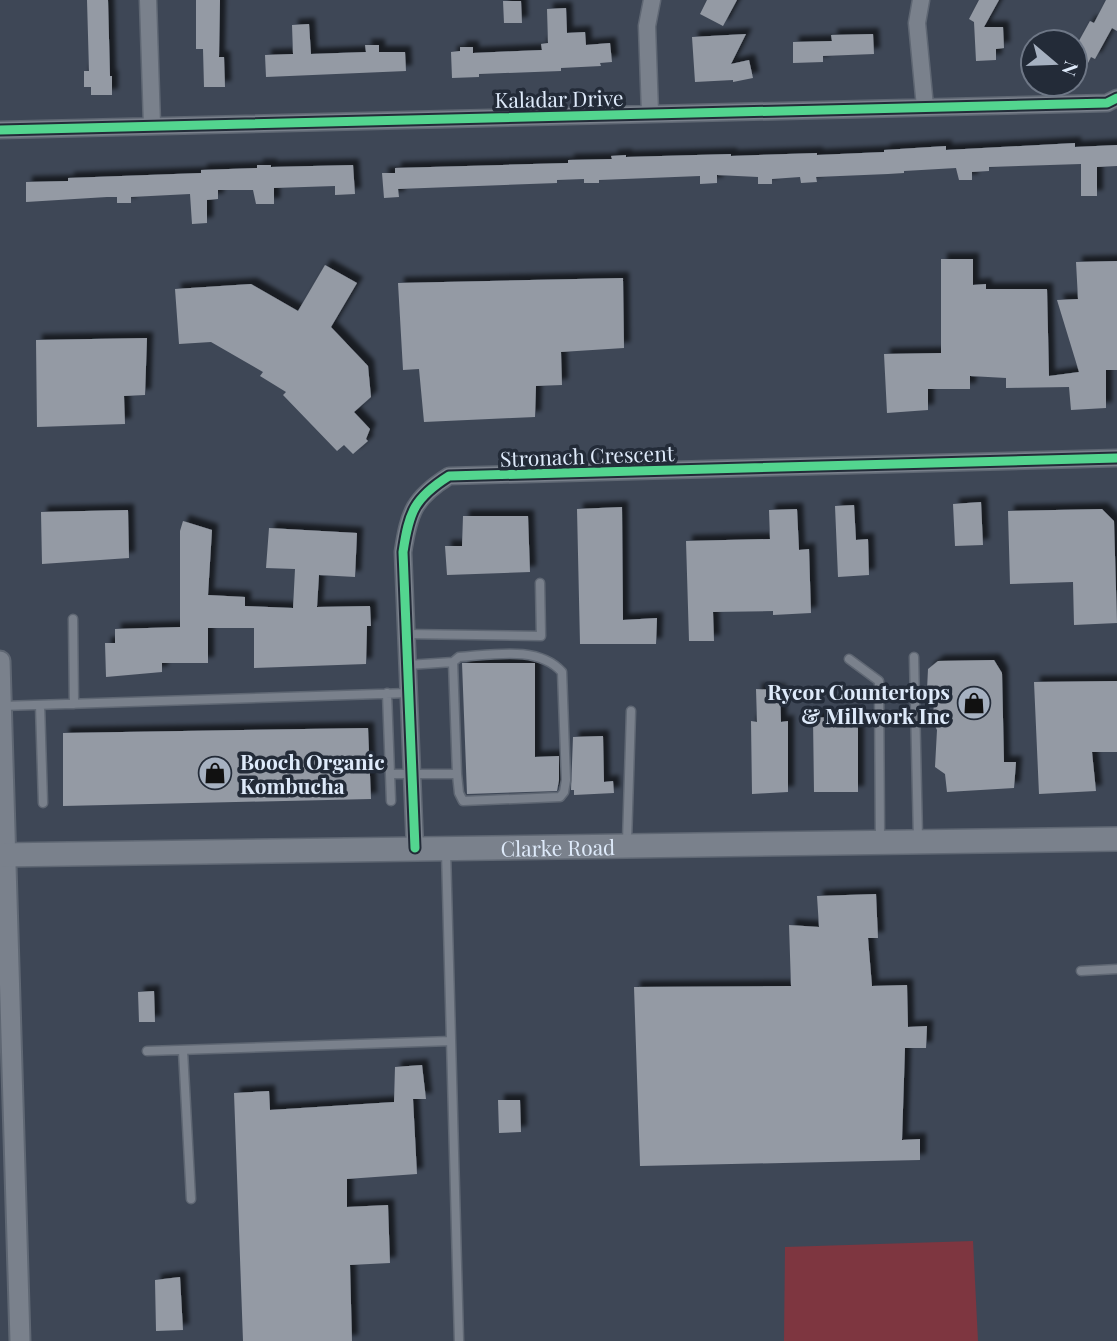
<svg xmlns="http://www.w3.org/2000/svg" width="1117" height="1341" viewBox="0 0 1117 1341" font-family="'Playfair Display',serif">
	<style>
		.green { fill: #7e3640 }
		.building { fill: #949aa4; filter: url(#shadow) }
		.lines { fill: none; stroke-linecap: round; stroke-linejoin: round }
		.service-casing { stroke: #5f6773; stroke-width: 11 }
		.minor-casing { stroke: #5f6773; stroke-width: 19 }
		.tertiary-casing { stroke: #5f6773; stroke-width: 23 }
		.secondary-casing { stroke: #5f6773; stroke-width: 26 }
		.service { stroke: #7a818c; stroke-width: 8 }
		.minor { stroke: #7a818c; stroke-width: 16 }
		.tertiary { stroke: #7a818c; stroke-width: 19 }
		.secondary { stroke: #7a818c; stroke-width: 23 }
		.cycleway-casing { stroke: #232b38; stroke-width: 13 }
		.cycleway { stroke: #53d58f; stroke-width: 9 }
		.labels { text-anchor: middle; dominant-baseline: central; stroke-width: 7; stroke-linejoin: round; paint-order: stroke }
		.street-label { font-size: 21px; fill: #deeafa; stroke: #232b38 }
		.poi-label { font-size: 21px; font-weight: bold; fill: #deeafa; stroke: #232b38; text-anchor: end }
	</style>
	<defs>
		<filter id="shadow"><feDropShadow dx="6" dy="-6" stdDeviation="2" flood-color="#0009"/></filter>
	</defs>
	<rect width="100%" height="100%" fill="#3e4756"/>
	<path class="green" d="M973,1241l5,100h-194l1,-94z"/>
	<path class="building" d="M87,0h21l2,76h2v19h-21v-8h-7v-16h5z
		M196,0h24l-1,57h5l1,30h-21l-1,-38h-7z
		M707,0h30l-14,26 -23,-12z
		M979,0h20l-15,27h19l1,21 -8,1v11l-20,1 -2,-39 -5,-3z
		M1106,0h11v31l-5,-3 -17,31 -4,-2 -3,6 -13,-7v-8l15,-27 4,2z
		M503,1h18l1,22h-18z
		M566,8l1,25 18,-1 1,13 24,-2 2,19 -12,1 1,3 -40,2v3l-82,3v3l-27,1 -1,-26 9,-1v-4h13v6l69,-3 -1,-6 7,-1 -1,-34z
		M309,24l2,30 55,-2 -1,-7h14v7h26l1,19 -140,6 -1,-22 28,-1 -1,-29z
		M746,34l-15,30 18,-4 4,18 -20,4v-2l-38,2 -3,-45z
		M873,34l1,20 -51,2v6l-30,1v-21l39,-1 -1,-6z
		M1075,143v4l42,-2v21l-20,1v29h-16v-32l-92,3v4l-17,1v8h-13l-3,-12 -52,3v2l-16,1 -72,3 1,5 -16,1 -1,-6 -28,2v5h-14v-7l-41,-2v8l-17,1v-8l-101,4v3h-15v-4l-27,1v3l-159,6 1,8 -15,1 -2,-25h13v-5l173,-5v-3l44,-1 -1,-3 15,-1v2l105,-3v2l86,-3v2l67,-3v-2l62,-4v4z
		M257,165h14v2l82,-2 2,29 -20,1v-9l-61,2v16h-18l-3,-14h-35v9l-11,1v23l-15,1 -2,-30 -59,3v6h-14v-6h-10l-81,5v-20l42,-1v-3l133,-5v-3l56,-2z
		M941,259h32v26l13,-1v5h61l2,87 30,-4 -22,-72 21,-1 -2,-37 41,-1v109h-11v38l-35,2 -2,-23 -63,1v-10l-36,-2v13h-42v21l-41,3 -3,-59 57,-1z
		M325,265l32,18 -26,44 37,39 3,31 -17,15 16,17 -4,10 2,2 -15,13 -9,-9 -7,6 -54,-56 3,-3 -26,-16 3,-4 -52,-30 -32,2 -4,-55 76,-5 47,27z
		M623,278l1,70 -63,4 1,33 -26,1 -1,31 -111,5 -5,-53 -16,1 -5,-87z
		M147,338l-2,57 -21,1 1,28 -88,3 -1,-87z
		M981,502l2,43 -28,1 -2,-42z
		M854,505l2,35 12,-1 1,36 -31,2 -3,-71z
		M622,507l1,113 34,-2 -1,26h-76l-3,-135z
		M797,509l2,41 10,-1 2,64 -38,2v-4l-60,1 1,29h-25l-3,-100 84,-2 -1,-29z
		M1102,509l12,12 3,102 -43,2 -1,-43 -63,2 -2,-73z
		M128,510l1,48 -87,6 -1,-52z
		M463,516h65l2,56 -83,3 -2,-29h17z
		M183,521l29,9 -4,65 37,2v9l48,2 2,-39 -29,-1 3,-40 88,5 -2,44 -36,-2 -2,32 53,-1 1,20h-4l-1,38 -112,4v-40h-46v35h-46v9l-56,5 -1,-34h10v-14l65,-2v-96z
		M994,660l8,13 2,89h12l-2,26 -67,4 -2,-18 -10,-7 2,-37 -4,-8 1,-25 -7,-7 1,-21 10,-8z
		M462,663h73v94l24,-1v24l-2,11 -90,3z
		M1117,681v71h-25l4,39 -57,3 -5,-112z
		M756,689l24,1 1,32 7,-1v71l-36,2 -1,-73 6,1z
		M858,715v77h-44l-1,-74z
		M368,728l3,71 -308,7v-73z
		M603,736l1,46 9,-1 1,12 -40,2v-5h-3l2,-53z
		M876,894l2,44h-10l4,48 35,-1 1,42 19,-1 -1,22h-21l-3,92 18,-1v21l-280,6 -6,-179 157,-1 -2,-61 30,2 -2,-31z
		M154,991l1,31h-16l-1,-30z
		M422,1065l4,34h-13l4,75 -70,5v28l41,-2 2,58 -40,2 2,76h-109l-9,-248 35,-2 1,19 124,-8 1,-35z
		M498,1100h22l1,32 -22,1z
		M180,1277l3,53 -27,1 -1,-51z"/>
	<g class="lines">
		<defs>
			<path id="service" d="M73,619l1,85
				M406,634l135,2 -1,-53
				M914,657l4,181
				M849,659l30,22 1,159
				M453,662l6,-5c33,-2 79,-12 103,15l4,108 -2,12 -4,5 -97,4 -4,-8 -2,-19
				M387,693l4,108
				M40,705l3,98
				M2,706l407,-13
				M390,774h67l-4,-112 -45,3
				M627,842l4,-131
				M446,851l13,490
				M1081,971l36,-2
				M147,1051l304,-10
				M183,1051l8,148"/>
			<path id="minor" d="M148,0l4,125
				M921,0l-4,23 8,84
				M650,113l-3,-87 5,-26
				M0,130l1107,-27 10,-5
				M415,848l-12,-296c6,-40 11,-54 46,-76l668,-18"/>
			<path id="tertiary" d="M0,661l20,680"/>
			<g id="secondary">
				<path id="s1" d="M0,855l1117,-16"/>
			</g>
		</defs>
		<use href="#service" class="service-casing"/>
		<use href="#minor" class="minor-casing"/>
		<use href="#tertiary" class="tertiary-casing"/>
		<use href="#secondary" class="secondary-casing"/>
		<use href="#service" class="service"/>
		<use href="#minor" class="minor"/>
		<use href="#tertiary" class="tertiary"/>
		<use href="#secondary" class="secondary"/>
		<defs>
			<path id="cycleway" d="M0,130l1107,-27 10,-5
				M415,848l-12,-296c6,-40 11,-54 46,-76l668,-18"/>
		</defs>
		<use href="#cycleway" class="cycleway-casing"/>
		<use href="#cycleway" class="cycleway"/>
	</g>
	<defs>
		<symbol id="shop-disc" viewBox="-11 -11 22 22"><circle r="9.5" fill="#a6b1c1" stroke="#232b38"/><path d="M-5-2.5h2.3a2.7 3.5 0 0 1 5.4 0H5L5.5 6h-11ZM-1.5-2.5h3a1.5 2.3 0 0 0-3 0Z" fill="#111"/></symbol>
	</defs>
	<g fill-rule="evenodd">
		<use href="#shop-disc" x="955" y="684" width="38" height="38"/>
		<use href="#shop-disc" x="196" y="754" width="38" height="38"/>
	</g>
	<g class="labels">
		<g class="street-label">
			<text transform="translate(559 98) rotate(-1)">Kaladar Drive</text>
			<text transform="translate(587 455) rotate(-2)">Stronach Crescent</text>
			<text stroke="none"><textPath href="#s1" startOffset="558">Clarke Road</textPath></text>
		</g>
		<g class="poi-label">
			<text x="950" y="691">Rycor Countertops<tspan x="950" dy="24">&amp; Millwork Inc</tspan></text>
			<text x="240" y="761" text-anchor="start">Booch Organic<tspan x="240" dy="24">Kombucha</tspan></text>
		</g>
	</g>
	<g transform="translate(1054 63) rotate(109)"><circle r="33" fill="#232b38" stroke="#6e7786" stroke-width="2"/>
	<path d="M0-5L12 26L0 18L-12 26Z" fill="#a6b1c1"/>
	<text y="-10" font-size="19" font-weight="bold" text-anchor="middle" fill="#deeafa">N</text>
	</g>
</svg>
